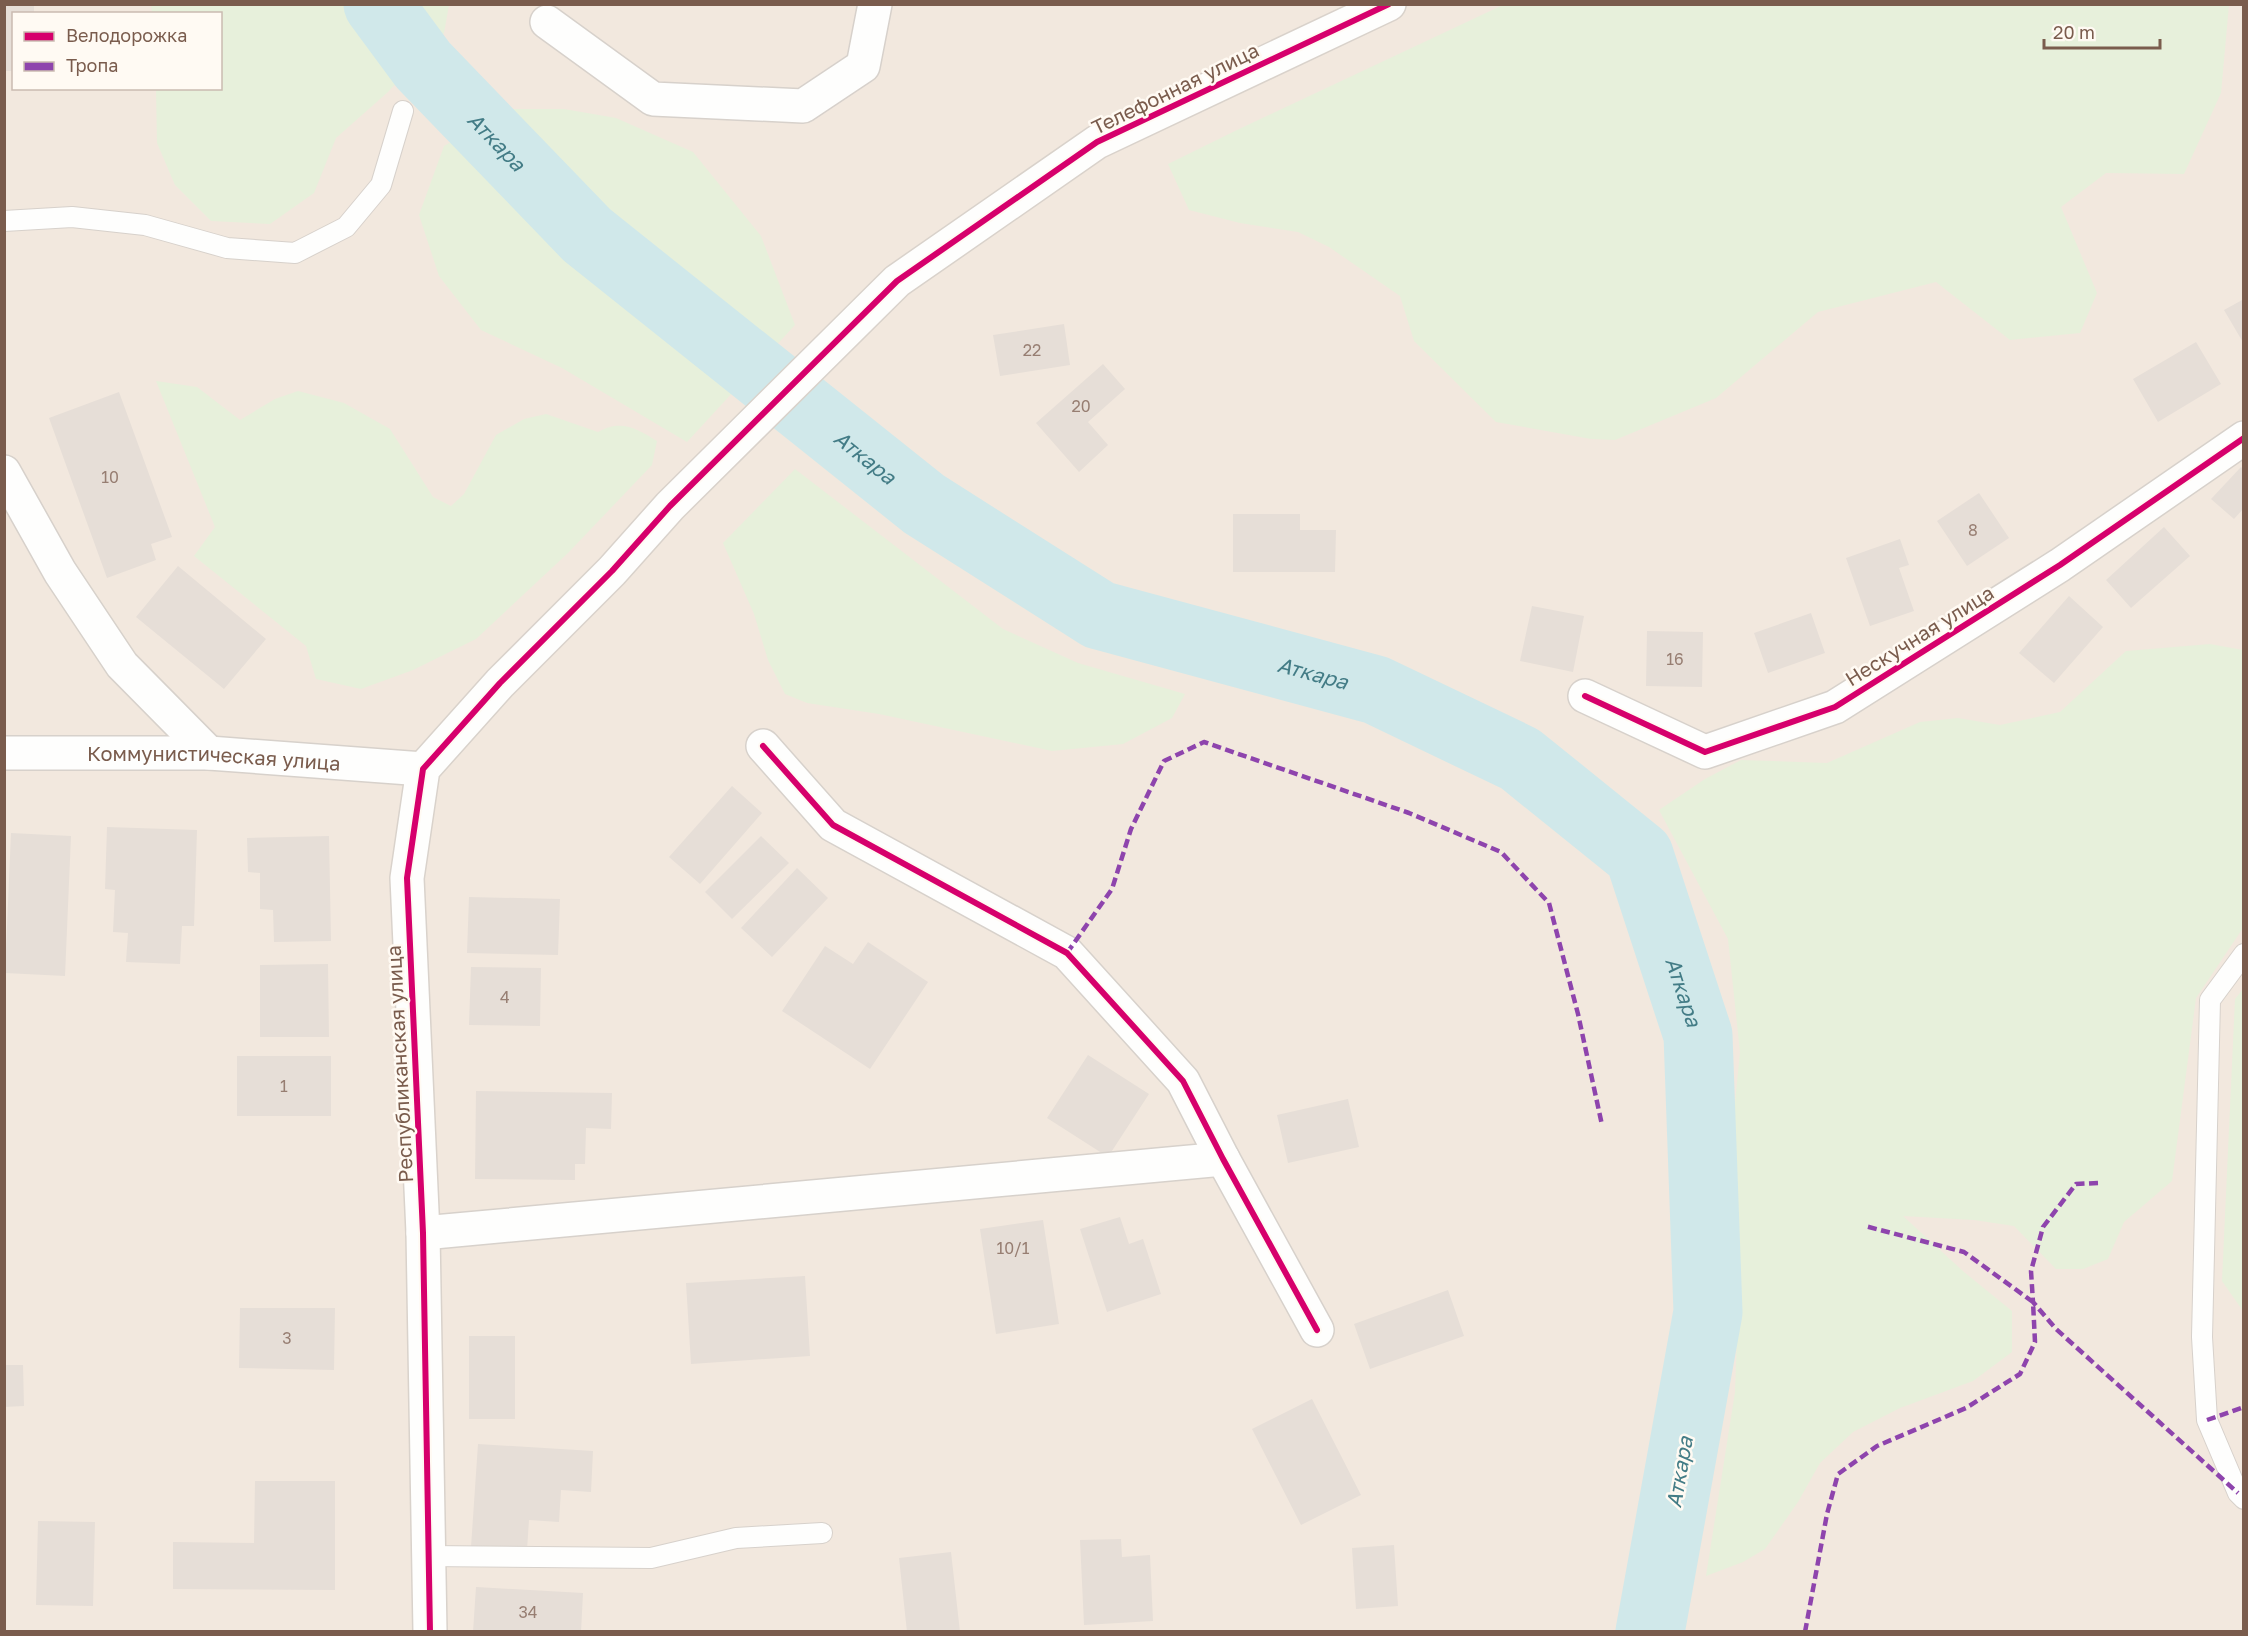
<svg xmlns="http://www.w3.org/2000/svg" width="2248" height="1636" viewBox="0 0 2248 1636" font-family="'Golos Text',sans-serif">
	<style>
		.residential { fill: #f2e8de; fill-rule: evenodd }
		.green { fill: #e7f0db }
		.lines { fill: none; stroke-linecap: round; stroke-linejoin: round }
		.river { stroke: #d0e8ea; stroke-width: 69 }
		.building { fill: #e6ded7 }
		.lane-casing { stroke: #d7d1cb; stroke-width: 22 }
		.street-casing { stroke: #d7d1cb; stroke-width: 36 }
		.secondary-casing { stroke: #d9d2cb; stroke-width: 36 }
		.lane { stroke: #fefefd; stroke-width: 20 }
		.street { stroke: #fefefd; stroke-width: 33 }
		.secondary { stroke: #fefefd; stroke-width: 33 }
		.quiet { stroke: #8e44ad; stroke-width: 4.5; stroke-dasharray: 9 4.5; stroke-linecap: butt }
		.cycleway-casing { stroke: #fffaf3; stroke-width: 10 }
		.cycleway { stroke: #d6006c; stroke-width: 6 }
		.labels { text-anchor: middle; dominant-baseline: central; stroke-width: 5; stroke-linejoin: round; paint-order: stroke }
		.number-label { font-size: 16px; fill: #977e72 }
		.street-label { font-size: 20px; fill: #7a5c4d; stroke: #fffaf3 }
		.water-label { font-size: 21px; font-style: italic; fill: #437c86; stroke: #fffaf3 }
	</style>
	<rect width="100%" height="100%" fill="#f9f5f0"/>
	<path class="residential" d="M5,5h2238v1626l-2238,1zM14,14h206v74h-206z"/>
	<path class="green" d="M1505,4h724v1l-8,88 -37,81 -78,-1 -45,34 36,86 -17,40 -70,7 -74,-58 -118,30 -102,86 -101,42 -24,-1 -95,-17 -82,-81 -14,-45 -71,-49 -31,-15 -58,-9 -51,-13 -21,-46 69,-34z
		M151,5v-1l298,1 -5,28 -56,59 -52,46 -22,55 -44,31 -59,-3 -36,-36 -18,-42 -1,-54 64,-1v-74l-68,-1z
		M507,109h57l52,9 77,34 68,84 34,89 -108,117 -125,-74 -81,-38 -42,-54 -20,-61 25,-69z
		M156,381l41,6 43,33 35,-21 23,-8 46,12 46,26 43,68 18,9 13,-12 32,-59 28,-16 22,-5 52,18c23,-13 38,-4 59,9l-5,24 -84,88 -92,86 -63,31 -52,19 -45,-10 -10,-33 -112,-90 21,-29z
		M795,469l208,160 75,34 107,31 -13,24 -49,26 -71,7 -173,-37 -72,-11 -22,-9 -17,-34 -14,-46 -31,-71z
		M2210,644l33,6v278l-47,70 -24,183 -48,41 -16,37 -25,10h-27l-42,-43 -40,-6 -71,-4 61,56 48,39v41l-39,29 -73,27 -47,24 -33,31 -22,39 -33,47 -22,13 -37,14 29,-184 5,-138 -8,-121 8,-81 -12,-113 -69,-129 46,-31 36,-19 86,3 93,-41 38,-4 42,7 60,-13 66,-61z
		M2243,989v322l-21,-30 13,-282z"/>
	<g class="lines">
		<path class="river" id="s1" d="M378,4l45,61 164,170 337,269 175,111 277,75 144,69 119,96 59,180 10,277 -58,320"/>
	</g>
	<path class="building" d="M4,4h30v10h-20v57h-10z
		M2244,299v45l-20,-34z
		M1064,324l6,41 -70,11 -7,-41z
		M2196,342l25,42 -63,38 -25,-43z
		M1103,364l22,25 -37,33 20,23 -29,27 -43,-49z
		M119,392l53,145 -21,7 5,16 -49,18 -58,-160z
		M2241,467l3,3v38l-10,11 -23,-20z
		M1979,493l30,45 -42,28 -30,-45z
		M1233,514h67v16h36l-1,42h-102z
		M2164,527l26,29 -59,52 -25,-28z
		M1900,539l9,26 -10,3 15,43 -44,15 -24,-68z
		M178,566l88,73 -42,50 -88,-72z
		M2069,596l34,31 -49,56 -35,-30z
		M1532,606l52,10 -11,56 -53,-11z
		M1811,613l14,40 -57,20 -14,-40z
		M1647,631l56,1 -1,55 -56,-1z
		M732,786l30,27 -62,71 -31,-27z
		M107,827l90,3 -3,96h-12l-2,38 -54,-2 2,-29 -15,-1 2,-42 -10,-1z
		M11,833l60,3 -6,140 -60,-3z
		M329,836l2,105 -57,1 -1,-32 -13,-1v-36l-12,-1 -1,-34z
		M761,836l28,27 -57,56 -27,-27z
		M797,868l31,30 -56,59 -31,-29z
		M469,897l91,2 -2,56 -91,-2z
		M868,942l60,40 -58,87 -88,-58 43,-65 28,18z
		M328,964l1,73h-69v-72z
		M471,967l70,1 -1,58 -71,-1z
		M1088,1055l61,39 -41,63 -61,-39z
		M237,1056h94v60h-94z
		M476,1091l136,2 -1,36 -25,-1 -1,36h-10v16l-100,-1z
		M1348,1099l11,48 -71,16 -11,-48z
		M1120,1217l9,27 14,-5 18,55 -54,18 -27,-83z
		M1043,1220l16,104 -63,10 -16,-105z
		M805,1276l5,80 -119,8 -5,-81z
		M1448,1290l16,46 -94,33 -16,-45z
		M240,1308h95l-1,62 -95,-2z
		M469,1336h46v83h-46z
		M4,1365h19l1,41 -20,1z
		M1312,1399l49,96 -60,30 -49,-96z
		M478,1444l115,7 -2,41 -30,-2 -2,32 -30,-2 -2,30 -56,-3z
		M255,1481h80v109l-162,-1v-47l81,1z
		M38,1521l57,1 -2,84 -57,-1z
		M1121,1539l1,18 28,-2 3,66 -69,4 -4,-85z
		M1394,1545l4,61 -42,3 -4,-61z
		M951,1552l9,80h-53l-8,-74z
		M476,1587l107,6 -2,39h-108z"/>
	<g class="lines">
		<defs>
			<path id="lane" d="M4,221l68,-4 73,8 82,23 68,5 51,-26 35,-42 22,-74
				M2244,954l-34,46 -8,337 5,83 31,73 6,6
				M428,1556l223,2 85,-20 86,-5"/>
			<g id="street">
				<path d="M547,22l106,77 150,7 60,-40 12,-62"/>
				<path d="M4,472l56,100 62,93 87,88"/>
				<path d="M1585,696l120,56 130,-45 225,-142 184,-127"/>
				<path d="M763,746l70,79 234,128 116,128 40,78 94,171"/>
				<path id="s2" d="M4,753h205l214,16"/>
				<path d="M423,1233l800,-74"/>
			</g>
			<path id="secondary" d="M430,1632l-7,-399 -16,-355 16,-109 77,-86 112,-112 58,-65 227,-225 200,-139 292,-138"/>
		</defs>
		<use href="#lane" class="lane-casing"/>
		<use href="#street" class="street-casing"/>
		<use href="#secondary" class="secondary-casing"/>
		<use href="#lane" class="lane"/>
		<use href="#street" class="street"/>
		<use href="#secondary" class="secondary"/>
		<path class="quiet" d="M1067,953l45,-64 19,-60 33,-68 40,-19 205,71 92,39 48,51 29,111 24,111
			M2098,1183l-22,1 -33,43 -12,44 2,31 23,27 182,164
			M2207,1420l37,-13
			M1805,1632l22,-118 11,-40 39,-28 89,-38 54,-34 15,-32 -2,-40 -69,-50 -99,-26"/>
		<defs>
			<path id="cycleway" d="M1585,696l120,56 130,-45 225,-142 184,-127
				M763,746l70,79 234,128 116,128 40,78 94,171
				M430,1632l-7,-399 -16,-355 16,-109 77,-86 112,-112 58,-65 227,-225 200,-139 292,-138"/>
		</defs>
		<use href="#cycleway" class="cycleway-casing"/>
		<use href="#cycleway" class="cycleway"/>
	</g>
	<g class="labels">
		<g class="number-label">
			<text x="1032" y="350">22</text>
			<text x="1081" y="406">20</text>
			<text x="110" y="477">10</text>
			<text x="1973" y="530">8</text>
			<text x="1675" y="659">16</text>
			<text x="505" y="997">4</text>
			<text x="284" y="1086">1</text>
			<text x="1013" y="1248">10/1</text>
			<text x="287" y="1338">3</text>
			<text x="528" y="1612">34</text>
		</g>
		<g class="street-label">
			<text transform="translate(1175 88) rotate(-26)">Телефонная улица</text>
			<text transform="translate(1919 635) rotate(-32)">Нескучная улица</text>
			<text stroke="none"><textPath href="#s2" startOffset="210">Коммунистическая улица</textPath></text>
			<text transform="translate(399 1064) rotate(-93)">Республиканская улица</text>
		</g>
		<g class="water-label">
			<text stroke="none"><textPath href="#s1" startOffset="182">Аткара</textPath></text>
			<text stroke="none"><textPath href="#s1" startOffset="668">Аткара</textPath></text>
			<text stroke="none"><textPath href="#s1" startOffset="1172">Аткара</textPath></text>
			<text stroke="none"><textPath href="#s1" startOffset="1694">Аткара</textPath></text>
			<text transform="translate(1679 1472) rotate(-80)">Аткара</text>
		</g>
	</g>
	<rect width="2248" height="1636" fill="none" stroke="#7a5c4d" stroke-width="12"/>
	<rect x="12" y="12" width="210" height="78" fill="#fffaf3" stroke="#cabbb1" stroke-width="1.5"/>
	<rect x="24" y="32" width="30" height="9" fill="#d6006c" stroke="#cabbb1" stroke-width="1.5"/>
	<text x="66" y="42" font-size="18" fill="#7a5c4d">Велодорожка</text>
	<rect x="24" y="62" width="30" height="9" fill="#8e44ad" stroke="#cabbb1" stroke-width="1.5"/>
	<text x="66" y="72" font-size="18" fill="#7a5c4d">Тропа</text>
	<path d="M2044 39v9h116v-9" fill="none" stroke="#7a5c4d" stroke-width="3"/>
	<text x="2053" y="39" font-size="18" fill="#7a5c4d" stroke="#fffaf3" stroke-width="4.5" paint-order="stroke">20 m</text>
</svg>
